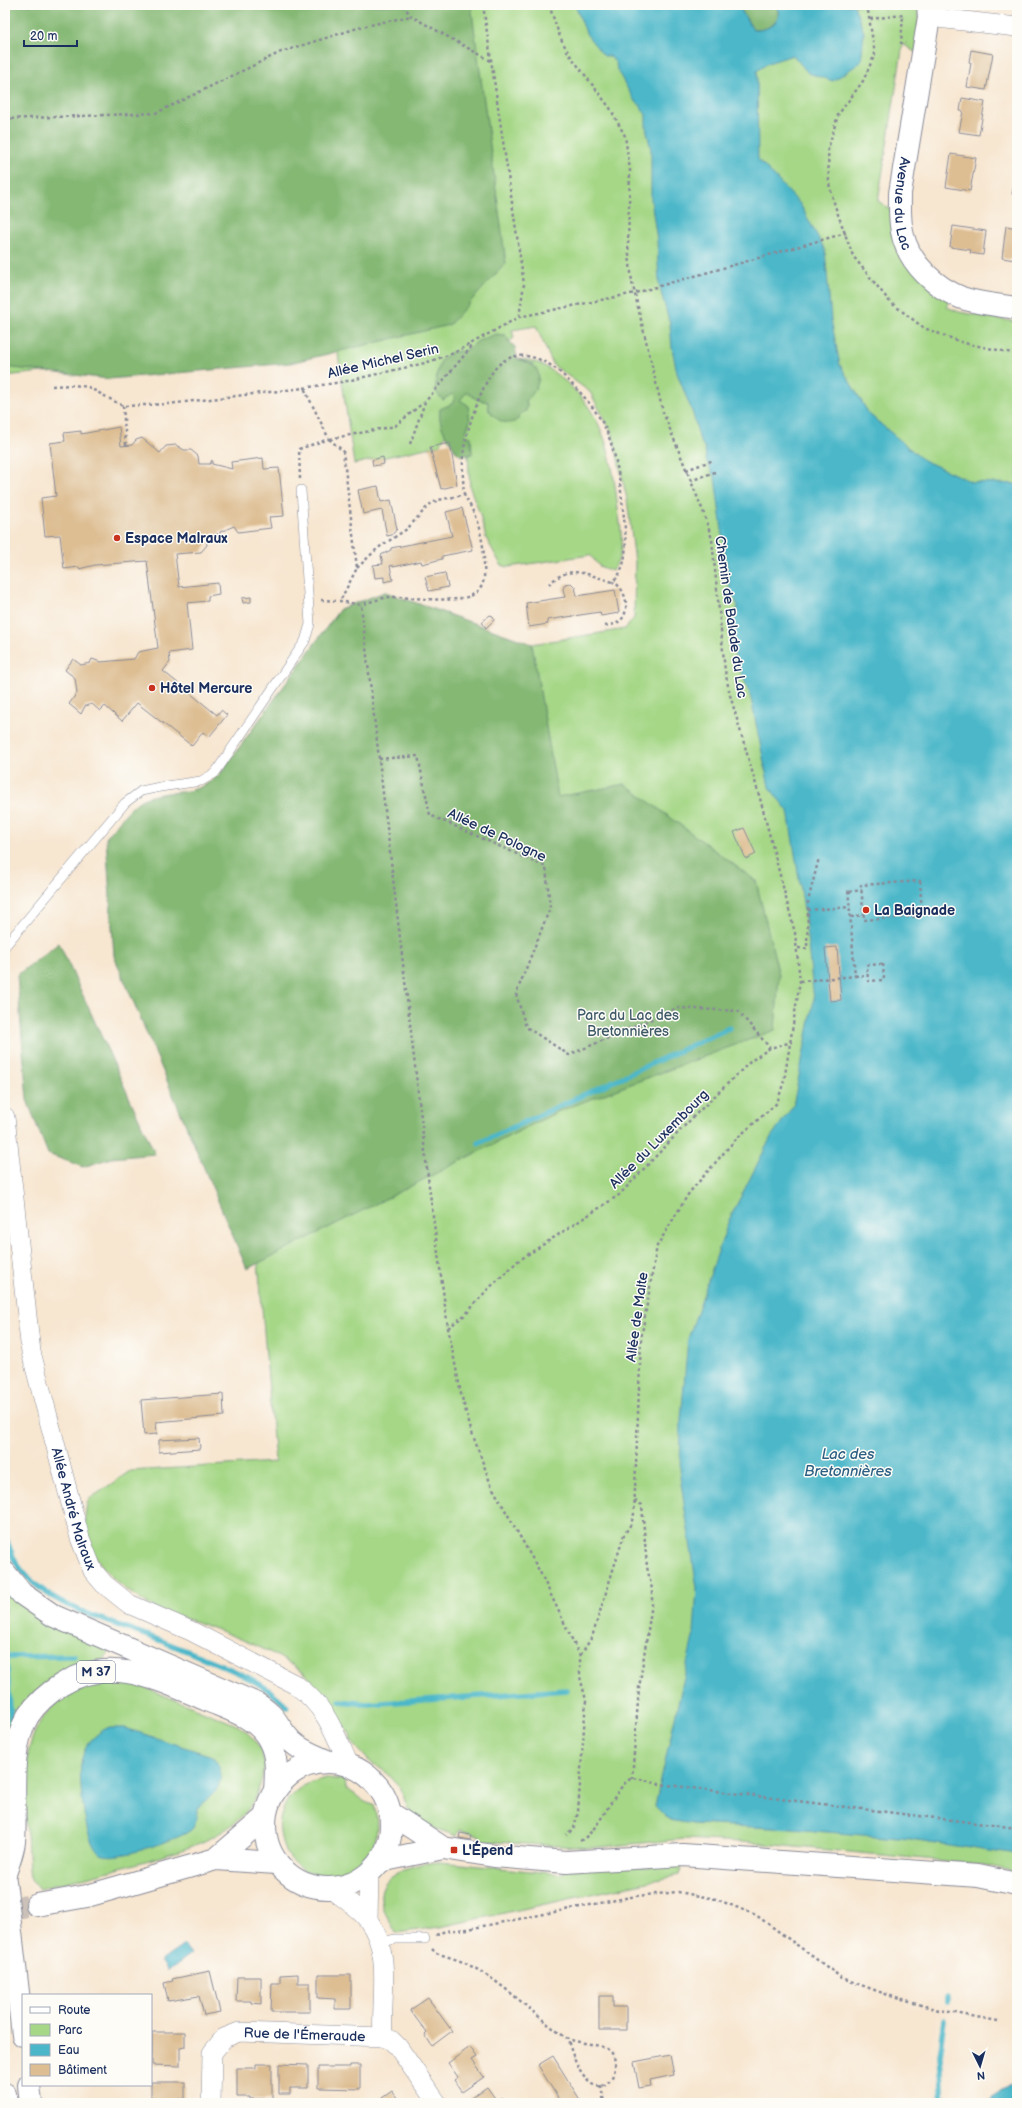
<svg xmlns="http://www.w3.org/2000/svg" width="1022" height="2108" viewBox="0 0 1022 2108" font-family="'Balsamiq Sans',sans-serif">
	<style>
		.green { fill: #a5d786; stroke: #608372 }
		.forest { fill: #84b873; stroke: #507468 }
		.water { fill: #4cb7c9; stroke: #347394 }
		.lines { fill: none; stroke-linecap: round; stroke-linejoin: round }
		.stream { stroke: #4cb7c9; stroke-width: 5.5 }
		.building { fill: #ddbd92 }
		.tertiary-tunnel { stroke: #cbc1b9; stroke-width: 22; stroke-dasharray: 22 11; stroke-linecap: butt }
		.service-casing { stroke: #898a97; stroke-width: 10 }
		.minor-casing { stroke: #898a97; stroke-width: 20 }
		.tertiary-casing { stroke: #898a97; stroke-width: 24 }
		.trunk-casing { stroke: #898a97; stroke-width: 24 }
		.path { stroke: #898a97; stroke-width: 2.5; stroke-dasharray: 3 3; stroke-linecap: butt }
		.service { stroke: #fff; stroke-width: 9 }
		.minor { stroke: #fff; stroke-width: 19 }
		.tertiary { stroke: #fff; stroke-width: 22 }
		.trunk { stroke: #fff; stroke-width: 22 }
		.poi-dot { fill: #c8321e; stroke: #fdfcf7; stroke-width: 1.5 }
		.labels { text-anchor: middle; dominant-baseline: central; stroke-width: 3; stroke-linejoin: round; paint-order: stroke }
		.shield { fill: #fdfcf7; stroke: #5f6c8c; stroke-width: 1 }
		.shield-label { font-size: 13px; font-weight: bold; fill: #1b2f5e }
		.street-label { font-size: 14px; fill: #1b2f5e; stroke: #fdfcf7 }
		.poi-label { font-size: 14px; font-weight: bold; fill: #1b2f5e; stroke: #fdfcf7; text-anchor: start }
		.park-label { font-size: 14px; fill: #3e5968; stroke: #fdfcf7 }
		.water-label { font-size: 15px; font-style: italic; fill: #2c5f83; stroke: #fdfcf7 }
	</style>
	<rect width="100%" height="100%" fill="#fdfcf7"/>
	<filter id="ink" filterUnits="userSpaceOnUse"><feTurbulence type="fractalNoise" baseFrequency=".025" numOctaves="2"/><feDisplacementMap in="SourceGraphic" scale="8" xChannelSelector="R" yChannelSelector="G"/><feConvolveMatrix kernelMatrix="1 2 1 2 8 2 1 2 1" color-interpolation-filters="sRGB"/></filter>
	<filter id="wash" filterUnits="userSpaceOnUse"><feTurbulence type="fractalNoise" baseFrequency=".012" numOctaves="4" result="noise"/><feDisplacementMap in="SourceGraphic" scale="16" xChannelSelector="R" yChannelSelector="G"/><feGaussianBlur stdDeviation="0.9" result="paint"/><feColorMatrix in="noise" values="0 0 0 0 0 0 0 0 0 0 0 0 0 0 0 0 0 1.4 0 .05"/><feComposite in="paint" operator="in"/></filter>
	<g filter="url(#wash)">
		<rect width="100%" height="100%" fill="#f7e6d0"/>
		<path class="green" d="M5,5h915l-4,48 -13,-9 -25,157 12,8 60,92 -3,6 12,5 58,10v1550l-39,-8 -236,-22 -58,-3 -93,9 -111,-7 -1,-6 -20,-5 -2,6 -26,-9 -16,-10 -7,-8 -8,-22 -13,-14 -18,-12 -18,-20 -1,-7c-11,-15 -32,-50 -46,-61 -28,-22 -78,-40 -113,-53 -14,-5 -32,-9 -45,-17 -37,-23 -71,-56 -58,-103l42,-29 145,-9 -53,-629 -48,-40c20,-2 31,-5 46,-19l120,-165 45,-17 147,52 93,-15 9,-11 1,-56 -8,-63 -15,-66 -22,-41 -37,-27 -17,-39 -24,4 2,8 -26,23 -16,33 4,5 12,3 1,9 30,8 1,-5 7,-8 -1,-5 6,-7 1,-30 -17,-5c25,2 30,7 49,22 41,35 47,78 53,128 3,20 8,46 -6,62l-13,-5 -9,-11 -82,12 -7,-2 -15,-27 -6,-24 -10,-26 -2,-32 3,-2c-3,-9 -10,-20 -2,-29l-6,-22 -23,42 -86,19 -18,-124 -331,36z
			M5,1588l103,63 -3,8 -10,2 -88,84 -2,-16z
			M108,1681l28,3 101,41c19,13 32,29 25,53 -4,15 -11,31 -23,41 -27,24 -63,33 -97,43 -34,10 -68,18 -103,27 -2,-3 -6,-6 -8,-9 -3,-6 -3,-37 -4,-45 -6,-74 -5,-137 81,-154z
			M327,1778l18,2 1,9c13,6 14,13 28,16 21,76 -74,95 -92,37 -3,-11 -4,-21 1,-32 7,-20 24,-28 44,-32z
			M440,1862l121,12 8,-5 113,-3 -3,9 -239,52 -44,6c-4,-9 -11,-18 -14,-28 -9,-33 35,-42 58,-43z"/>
		<path class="forest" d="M5,5h466l35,258 -57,62 -159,38 -181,16 -104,-12z
			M738,5h38c9,17 -9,26 -23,25z
			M496,334l9,1 3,3v3l7,6 2,12c16,5 27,9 19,29 -2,5 -7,9 -10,13l1,5 -1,5 -6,3c-4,15 -23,9 -30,-3 -2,-2 -2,-6 -2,-9l-12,-3 -9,-7 -7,8 8,5 2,16 -5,14 6,2 1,17 -9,2c-10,-3 -8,-9 -14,-16 -6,-8 -11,-20 -9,-31l12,-5 3,-7 -3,-3 -9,6 -8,-9 2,-18 4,-13 11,-8 13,-1 13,-10z
			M385,592l147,52 26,153 67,-13 131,97 23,94 -4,55 -216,81 -312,158 -133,-313 -8,-118c12,-14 25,-36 42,-41 30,-9 44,2 72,-23l120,-165z
			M59,943l96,211 -44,4 -28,9 -35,-13 -21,-54 -10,-125z"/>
		<path class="water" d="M575,5h163l15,25c14,1 32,-8 23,-25h78l10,28 -3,29 -28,19 -25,-8 -15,-18 -25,8 -11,8 1,88 42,45 25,46 6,69 9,46 29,49 54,46 49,22 45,2v1371l-107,-16 -118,-10 -99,-5 -24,-4 -14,-14 39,-173 3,-45 -17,-111 1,-58 7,-80 41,-119 42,-83 22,-31 21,-106 -10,-91 -16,-98 -19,-24 -19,-93 -15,-37 -2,-32 5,-19 -8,-17 -15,-111 -9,-18 -1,-12 -5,-7 -7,-27 -16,-41 -5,-25 -2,-24 -11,-39 -2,-45 -6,-40v-50l-5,-23v-12l-6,-10 -6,-5 -17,-30 -1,-7 -6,-7h-6l-17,-21z
			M107,1728h18l87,28c11,12 12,28 -1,40 -3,3 -11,8 -13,12 -3,10 0,18 -10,24 -14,8 -72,30 -87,22 -14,-7 -19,-52 -20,-67 -2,-28 1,-45 26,-59z
			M184,1945l7,9 -23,17 -7,-10z
			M1010,2086l7,6 -2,11h-27l6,-7z"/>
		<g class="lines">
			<path class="stream" d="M479,1143l250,-115
				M5,1536c3,8 6,16 9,23 25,45 90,60 134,77 23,8 45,18 68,27 26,11 52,22 71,44
				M5,1649l1,8 68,-1
				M6,1657l5,64
				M340,1701l27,3 199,-14
				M947,2001v-3
				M943,2103l-3,-48 5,-35
				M1003,2103l14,-15"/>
		</g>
		<g id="blocks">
			<path class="building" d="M971,50l22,4 -7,36 -19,-3 4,-24 -2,-1z
				M962,98l23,4 -6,33 -20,-3 4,-21h-3z
				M951,154l25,4 -6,33 -24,-4z
				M1014,184h3v11l-5,-1z
				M953,226l33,5 -3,24 -13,-2 1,-3 -21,-3z
				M1006,226l11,2 -2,32 -13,-2z
				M119,427l2,19 11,-1 4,-5 6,-2 18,15 6,-7 10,-1 8,5h7l7,6 1,8h11l2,-4v4l20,5 -1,-7 32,-4 1,11 15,-1 5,48 -15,1 2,11 -33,4 -4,-6 -14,6v5h-2v-3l-12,3 1,8 -6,7 -26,2 4,33 39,-4 1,11 -11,2v5l-21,2 5,47 -23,3 1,9 -7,9 54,44 4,-5 6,5 -18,22 -6,-5 -11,14 -55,-43 -15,18 -17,-15 -5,5 -8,-7 -7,2 -4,8 -12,-10 8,-11 -2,-15 -10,-8 8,-11 8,6 9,-2 2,-4 9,3 33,-3 4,-7 20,-4 -11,-87 -52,4 -16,4v-2l-15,2 -4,-34 -15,1 -4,-38 15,-2 -6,-53 15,-2 -1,-8 17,-2v3z
				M450,443l7,42 -16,4 -11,-42z
				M383,457l1,7 -11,2 -1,-6z
				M378,486l3,16 10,-2 6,29 -5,6 -5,1 -5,-26 -19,4 -5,-24z
				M462,508l11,42 -31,6v3l-20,5 -1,-3 -28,6v-2l-3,1 3,14 -9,2v-5l-9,1 -2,-13 10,-1 -2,-9 10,-5v-2l61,-12 -6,-24z
				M445,573l3,14 -19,4 -4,-14z
				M571,583l4,4 2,9 38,-6 4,23 -18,3 -1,-4 -53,8 1,4 -19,3 -3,-24 39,-6 -2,-8 2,-5z
				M251,597v5l-8,1 -1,-5z
				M490,615l3,1 1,4 -8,8 -4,-6z
				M744,828l12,26 -10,5 -12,-27z
				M837,947l4,53 -11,1 -5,-53z
				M223,1394l1,22 -68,6 1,12 -13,1 -3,-35z
				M199,1438l1,11 -41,3v-12z
				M460,1833l11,2 -1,5 -11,-2z
				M210,1971l10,41 -16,3 -5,-19 -31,5 -4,-18 9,-2 -1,-2z
				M298,1974v9h12v29h-39l1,-29h8v-8z
				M318,1975h33v34h-16v-10l-17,-1z
				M237,1977h24v27l-10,-1v-2h-15z
				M599,1996h14v11h13v23h-27z
				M428,1998l24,33 -20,15 -7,-11 2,-2 -17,-23z
				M152,2032h33v15l-5,1v18l-28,-1z
				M470,2047l7,10 -5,3 12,17 -22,15 -8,-12 4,-3 -10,-14z
				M670,2055l4,20 -24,5 1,6 -12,2 -5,-26z
				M553,2056l29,47h-21l-23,-38z
				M256,2064h16v35h-22v-2h-13v-29h19z
				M279,2064l29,1v23h-18v6h-11z
				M350,2065h10v24l-42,-1v-21h32z
				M151,2082h34v17h-10v4h-24z
				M487,2087l10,14 4,-4 5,6h-36l-2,-3z
				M392,2091l9,12h-26z"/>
		</g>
	</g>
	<g filter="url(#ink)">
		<use href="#blocks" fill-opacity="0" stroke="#898a97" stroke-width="1"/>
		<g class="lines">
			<path class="tertiary-tunnel" d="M5,1909l32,-4"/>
			<defs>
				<path id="service" d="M5,946l120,-143 16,-12 19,-4 41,-6 14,-8 90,-132 5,-17 -9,-134
					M381,1942l15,-3h29"/>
				<g id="minor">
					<path d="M929,17l88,10"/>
					<path id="s1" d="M5,1117l26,235 49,186 13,33 11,13 25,20 62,27 105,54c31,23 38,47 53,80"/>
					<path d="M331,1888c12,10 28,20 37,32 25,33 12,78 15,117l8,3 7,7 39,56"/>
					<path d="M368,1919l1,-46"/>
					<path id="s2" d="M211,2103l1,-50 12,-15 15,-6 144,5"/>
				</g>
				<g id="tertiary">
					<path id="s3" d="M928,5l1,12 -29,176c0,15 -1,29 3,43 7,28 33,52 59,62 17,6 38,7 55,10"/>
					<circle cx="328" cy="1825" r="63"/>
					<path d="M390,1813l53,35 51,8 72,6 117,-7 295,21 39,8"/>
					<path d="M216,1859l49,-42"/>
					<path d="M380,1861l63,-13"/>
					<path d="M37,1905l50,-9 129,-37 61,4"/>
				</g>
				<path id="trunk" d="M5,1573l17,21 32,22 203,88c21,13 19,21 34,37 10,10 25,15 38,21
					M5,1874c3,-10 8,-22 9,-32 3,-39 -7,-91 14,-126 8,-12 20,-23 33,-31 50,-31 98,-5 146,15 23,10 50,17 62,40 9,16 7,34 6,51
					M5,1881l18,154
					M29,2085l2,18
					M5,2094l1,9"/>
			</defs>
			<use href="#service" class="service-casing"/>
			<use href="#minor" class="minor-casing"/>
			<use href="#tertiary" class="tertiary-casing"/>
			<use href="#trunk" class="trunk-casing"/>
			<path class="path" d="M403,5l8,11 80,45
				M483,5l41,279 -5,33
				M549,5l11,32 9,17 41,54 15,28 5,34 -2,75 4,37 31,130 40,99 9,28 13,132 5,24 31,107 34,131 5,48 -16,100 -7,22 -42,37 -46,53 -32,53 -16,93 -7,175 -3,10 -7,11 -32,102 -12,19
				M867,5l8,49 -12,27 -25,34 -10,34 1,35 6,22 18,50 37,46 34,26 40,15 53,11
				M870,19l33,-4 -2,28h5
				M5,119l151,-6 125,-61 80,-25 50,-11
				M52,386l22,-1 14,2 35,19 45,-2 136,-16 43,-7 78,-18 29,-10 65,-36 116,-24 211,-60
				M123,406l3,39
				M329,439l14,12 14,117 -17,33
				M330,439l65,-13 28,-23
				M410,444l15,-42 48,-57
				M686,470l28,-10
				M300,479l-1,-30 30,-10 -25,-51
				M690,481l25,-9
				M464,495c-1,-15 -2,-31 0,-46 3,-21 17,-62 30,-79 21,-27 54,-11 73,9 16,16 31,32 40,53 11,27 14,58 17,86 2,21 5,49 -11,64 -26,-7 -42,-19 -64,2
				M357,568l21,-20 29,-19 22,-24 9,-5 26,-5c12,18 20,44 20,66 0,9 2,21 -5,29 -14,17 -68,6 -89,7 -9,1 -20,5 -29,8
				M321,600l19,1 21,4 68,581 19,142 13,66 10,36 20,55 49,87 40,84v21l6,23 -8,112 -4,16 -8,7
				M605,626c4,-1 9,-1 12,-3 15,-8 10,-35 -4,-41
				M379,759l39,-3 12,59 116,52 4,41 -34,86 10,33 43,28 108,-47 61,3 32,37
				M920,881l2,35 -58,4 -3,-35z
				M849,892l13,-2
				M808,910v-9l11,-43
				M851,917l12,-2
				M798,948l9,1 1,-39 42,-3
				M883,964l1,16 -16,1 -1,-16z
				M855,976l13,-1
				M800,981l55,-5 -7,-88
				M448,1328l18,-14 21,-24 31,-29 101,-66 74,-78 58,-56 19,-13 22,-6
				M632,1779l7,-91 13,-84v-15l-5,-22 -5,-62 -8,-5
				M580,1841c20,-10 38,-59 51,-62 7,-2 20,3 28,5l358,44
				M436,1935l9,-4 23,-2 168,-33 42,-4 38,7 40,16 86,63 57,21 40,11 59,11
				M432,1949l4,4c9,3 20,6 29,10 38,18 66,50 100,74 11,8 42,5 48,18 8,17 -8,41 -24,27 -12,-10 -17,-30 -22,-44
				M601,2085l3,18"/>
			<use href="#service" class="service"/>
			<use href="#minor" class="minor"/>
			<use href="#tertiary" class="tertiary"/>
			<use href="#trunk" class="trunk"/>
		</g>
	</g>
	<g class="poi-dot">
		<circle cx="117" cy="538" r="4"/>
		<circle cx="152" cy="688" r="4"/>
		<circle cx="866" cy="910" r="4"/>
		<rect x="450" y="1846" width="8" height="8" rx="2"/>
	</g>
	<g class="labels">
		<rect class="shield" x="77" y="1661" width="38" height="22" rx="3"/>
		<g class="shield-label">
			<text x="96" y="1672">M 37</text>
		</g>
		<g class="street-label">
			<text stroke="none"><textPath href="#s3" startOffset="201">Avenue du Lac</textPath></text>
			<text transform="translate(383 361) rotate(-13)">Allée Michel Serin</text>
			<text transform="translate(731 617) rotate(82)">Chemin de Balade du Lac</text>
			<text transform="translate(497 835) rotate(25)">Allée de Pologne</text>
			<text transform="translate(659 1139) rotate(-45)">Allée du Luxembourg</text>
			<text transform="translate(637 1317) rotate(-82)">Allée de Malte</text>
			<text stroke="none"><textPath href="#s1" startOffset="399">Allée André Malraux</textPath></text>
			<text stroke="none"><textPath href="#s2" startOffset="151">Rue de l'Émeraude</textPath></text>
		</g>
		<g class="poi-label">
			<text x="125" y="538">Espace Malraux</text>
			<text x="160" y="688">Hôtel Mercure</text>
			<text x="874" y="910">La Baignade</text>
			<text x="462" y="1850">L'Épend</text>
		</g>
		<g class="park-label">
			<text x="628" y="1015">Parc du Lac des<tspan x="628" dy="16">Bretonnières</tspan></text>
		</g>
		<g class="water-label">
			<text x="848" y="1454">Lac des<tspan x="848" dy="17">Bretonnières</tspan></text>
		</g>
	</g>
	<rect width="1022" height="2108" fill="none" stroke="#fdfcf7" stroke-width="20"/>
	<rect x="22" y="1994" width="130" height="92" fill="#fdfcf7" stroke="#a3aaba"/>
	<rect x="30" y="2007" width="20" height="6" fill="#ffffff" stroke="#a3aaba"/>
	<text x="58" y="2014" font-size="12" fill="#1b2f5e">Route</text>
	<rect x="30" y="2024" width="20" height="12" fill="#a5d786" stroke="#a3aaba"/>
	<text x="58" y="2034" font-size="12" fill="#1b2f5e">Parc</text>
	<rect x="30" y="2044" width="20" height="12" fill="#4cb7c9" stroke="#a3aaba"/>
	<text x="58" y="2054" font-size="12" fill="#1b2f5e">Eau</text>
	<rect x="30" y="2064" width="20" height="12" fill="#ddbd92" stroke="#a3aaba"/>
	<text x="58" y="2074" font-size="12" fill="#1b2f5e">Bâtiment</text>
	<g transform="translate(980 2066) rotate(175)" stroke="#fdfcf7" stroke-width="3" paint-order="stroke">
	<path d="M0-3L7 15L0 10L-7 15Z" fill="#1b2f5e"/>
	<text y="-6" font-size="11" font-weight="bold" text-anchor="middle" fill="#1b2f5e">N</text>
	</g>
	<path d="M24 40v6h53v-6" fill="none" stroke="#1b2f5e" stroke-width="2"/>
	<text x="30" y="40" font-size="12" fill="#1b2f5e" stroke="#fdfcf7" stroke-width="3" paint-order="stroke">20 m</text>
</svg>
